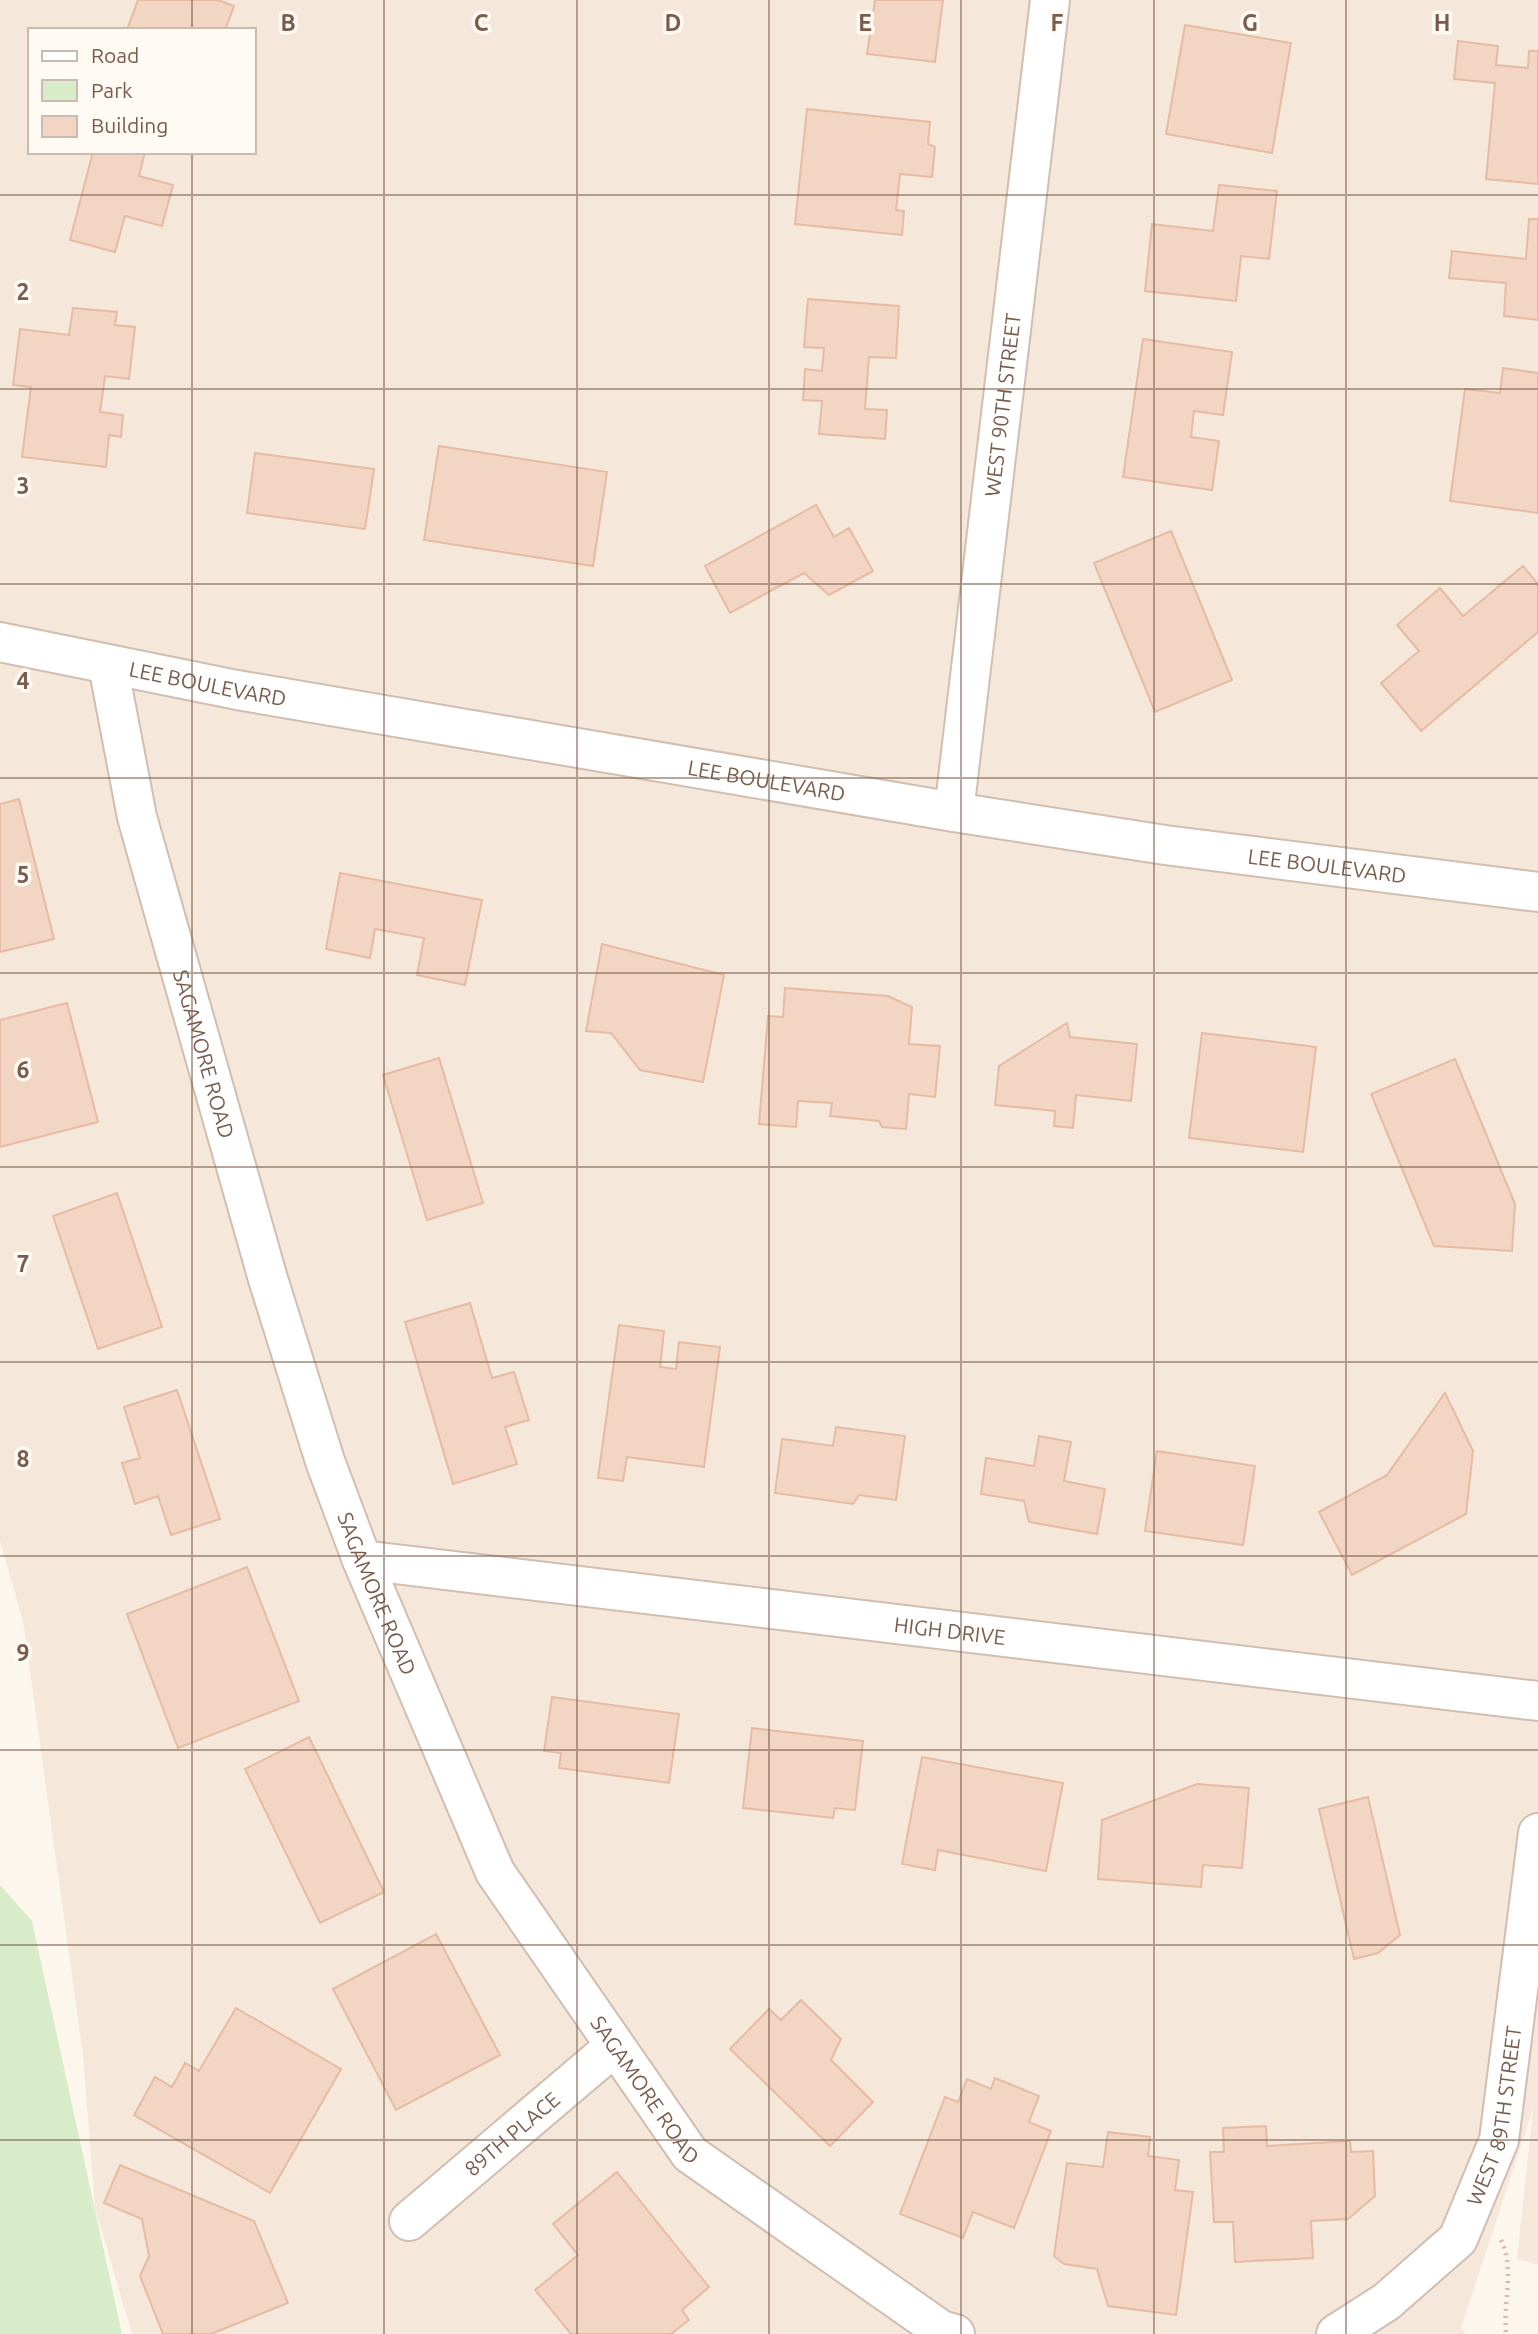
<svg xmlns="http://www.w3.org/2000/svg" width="1538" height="2334" viewBox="0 0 1538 2334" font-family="Ubuntu,sans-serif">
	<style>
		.residential { fill: #f5e8da; fill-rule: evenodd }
		.green { fill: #d8ecc9 }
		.building { fill: #f3d5c3; stroke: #e6bba3; stroke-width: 2 }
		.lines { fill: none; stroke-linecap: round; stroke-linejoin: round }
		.minor-casing { stroke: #d1beb0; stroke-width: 42 }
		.tertiary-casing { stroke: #d1beb0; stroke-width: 42 }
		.path { stroke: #d9b8a5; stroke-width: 4.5; stroke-dasharray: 2 5; stroke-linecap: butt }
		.minor { stroke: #fff; stroke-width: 38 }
		.tertiary { stroke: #fff; stroke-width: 38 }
		.grid { fill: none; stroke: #7a5c4d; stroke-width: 2; stroke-opacity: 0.55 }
		.labels { text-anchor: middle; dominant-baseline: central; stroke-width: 7; stroke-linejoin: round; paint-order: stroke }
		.street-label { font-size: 21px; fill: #7a5c4d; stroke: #fffaf3 }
		.grid-label { font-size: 23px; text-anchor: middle; font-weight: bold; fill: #7a5c4d; stroke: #fffaf3; stroke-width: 7; stroke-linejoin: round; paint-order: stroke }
	</style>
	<rect width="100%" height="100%" fill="#fdf6ec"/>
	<path class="residential" d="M0,0h1538v2265l-21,-6 16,-150 -72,219 5,6h-1334l-37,-126 -12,-152 -60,-435 -23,-80zM30,30h224v122h-224z"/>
	<path class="green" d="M0,1885l32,36 90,413h-122z"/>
	<path class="building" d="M138,0h80l16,6 -9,24h-98z
		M875,0h68l-8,62 -68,-8z
		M1185,25l106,18 -19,110 -106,-19z
		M1458,41l40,5 -2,19 32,3 1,-17h9v133l-52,-5 9,-96 -41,-4z
		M807,109l123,13 -2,22 7,3 -3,30 -32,-3 -4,36 8,1 -2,24 -107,-11z
		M93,152h52l-6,24 34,9 -11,41 -37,-10 -10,36 -45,-12z
		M1219,185l58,6 -8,68 -28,-3 -5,45 -91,-10 7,-67 61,7z
		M1529,219h9v101l-34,-4 2,-33 -57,-5 3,-27 74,8z
		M808,299l91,7 -3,52 -27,-1 -4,52 22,1 -2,29 -66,-5 3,-33 -19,-1 2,-31 17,2 2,-23 -20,-1z
		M73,308l44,4 -2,13 20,2 -6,52 -24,-3 -5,36 23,3 -2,22 -12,-2 -3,32 -84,-10 9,-70 -18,-2 7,-56 49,6z
		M1143,339l89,13 -9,63 -29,-4 -3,26 28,4 -7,49 -89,-13z
		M1503,368l35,5v140l-88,-12 15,-112 35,4z
		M439,446l168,26 -14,94 -169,-26z
		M255,453l119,16 -9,60 -118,-16z
		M816,505l18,32 15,-9 24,43 -44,24 -25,-22 -74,40 -25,-47z
		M1171,531l61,149 -77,32 -61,-149z
		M1523,566l15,18v48l-117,99 -40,-48 38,-32 -22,-26 43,-37 23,28z
		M19,799l35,140 -54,13v-148z
		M340,873l142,27 -17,85 -48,-10 7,-37 -49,-9 -5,29 -44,-9z
		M602,944l122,31 -21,107 -63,-12 -29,-37 -25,-2z
		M785,988l103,8 24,11 -3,37 31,2 -5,51 -26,-3 -3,35 -24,-2 -3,-6 -49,-5 2,-13 -34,-2 -2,26 -37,-3 9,-108 15,1z
		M67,1003l31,119 -98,25v-127z
		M1067,1023l3,14 67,7 -6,57 -55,-6 -3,33 -19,-2 1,-15 -60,-6 4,-39z
		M1202,1033l114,14 -13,105 -114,-14z
		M439,1058l44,145 -56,17 -44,-145z
		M1455,1059l60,145 -3,47 -78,-5 -63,-152z
		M117,1193l45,134 -64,22 -45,-133z
		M470,1303l22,75 22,-6 15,48 -24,7 12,37 -64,20 -48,-162z
		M619,1325l45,6 -4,36 16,2 3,-27 41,5 -16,120 -77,-10 -4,24 -25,-3z
		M177,1390l43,129 -49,16 -13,-39 -23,8 -13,-41 18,-5 -16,-51z
		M1445,1393l28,58 -7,63 -114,61 -33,-63 68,-37z
		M836,1427l69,9 -9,64 -37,-5 -6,9 -78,-11 7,-54 51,7z
		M1039,1436l32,6 -7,39 41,8 -8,45 -68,-12 -5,-21 -43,-7 5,-36 48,8z
		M1157,1451l98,15 -12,79 -98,-14z
		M247,1567l52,134 -121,47 -51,-134z
		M552,1697l127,17 -10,69 -110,-15 2,-15 -17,-2z
		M752,1728l111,13 -8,69 -20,-2 -2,10 -90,-10z
		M309,1737l75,155 -64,31 -75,-154z
		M922,1757l141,26 -17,88 -108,-21 -3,20 -33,-6z
		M1197,1784l52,4 -7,80 -39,-3 -2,22 -103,-8 4,-59z
		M1368,1797l32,138 -22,18 -24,6 -35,-150z
		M436,1934l64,121 -104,55 -63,-121z
		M801,2000l40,39 -10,21 42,42 -43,44 -100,-97 39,-40 12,11z
		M236,2008l105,61 -71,124 -136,-78 21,-38 17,10 13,-24 14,8z
		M995,2078l44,18 -10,26 22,9 -37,97 -41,-16 -10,26 -63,-24 45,-117 13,5 9,-23 24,10z
		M1266,2126l1,20 83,-5 1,11 22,-1 2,45 -27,23 -37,2 2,37 -78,4 -2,-40h-19l-4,-70h14l-1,-24z
		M1108,2132l42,5 -2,19 31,4 -4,30 18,2 -17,123 -68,-9 -11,-37 -33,-5 -10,-8 13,-93 36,4z
		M120,2165l134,56 34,82 -77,31h-48l-23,-58 9,-20 -7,-37 -38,-16z
		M617,2172l92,115 -27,23 7,10 -18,14h-100l-36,-44 43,-35 -25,-31z"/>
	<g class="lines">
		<defs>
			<g id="minor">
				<path id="s1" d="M108,665l29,152 131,462 57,182 37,99 133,312 195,282 251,176 14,4"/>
				<path id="s2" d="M954,812l96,-812"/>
				<path id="s3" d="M362,1560l1176,141"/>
				<path id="s4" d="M409,2221l206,-175"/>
				<path id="s5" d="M1336,2334l50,-32 72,-63 41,-99 39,-307"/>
			</g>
			<g id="tertiary">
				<path id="s6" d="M0,642l237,48 717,122 211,33 373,47"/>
			</g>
		</defs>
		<use href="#minor" class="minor-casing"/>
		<use href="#tertiary" class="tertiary-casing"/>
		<path class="path" d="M1501,2240c14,28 2,62 5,92l3,2"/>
		<use href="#minor" class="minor"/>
		<use href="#tertiary" class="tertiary"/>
	</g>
	<path class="grid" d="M192,0v30M384,0v2334M577,0v2334M769,0v2334M961,0v2334M1154,0v2334M1346,0v2334M192,152v2182M0,195h1538M0,389h1538M0,584h1538M0,778h1538M0,973h1538M0,1167h1538M0,1362h1538M0,1556h1538M0,1750h1538M0,1945h1538M0,2140h1538"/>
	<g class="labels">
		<g class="street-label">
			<text stroke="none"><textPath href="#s2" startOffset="410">WEST 90TH STREET</textPath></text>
			<text stroke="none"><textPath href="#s6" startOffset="212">LEE BOULEVARD</textPath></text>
			<text stroke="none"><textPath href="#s6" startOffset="779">LEE BOULEVARD</textPath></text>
			<text stroke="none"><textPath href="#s6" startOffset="1346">LEE BOULEVARD</textPath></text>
			<text stroke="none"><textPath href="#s1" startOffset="401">SAGAMORE ROAD</textPath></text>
			<text stroke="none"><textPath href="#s1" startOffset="968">SAGAMORE ROAD</textPath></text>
			<text stroke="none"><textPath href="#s3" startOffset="592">HIGH DRIVE</textPath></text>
			<text stroke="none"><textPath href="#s1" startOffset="1535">SAGAMORE ROAD</textPath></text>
			<text stroke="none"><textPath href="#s5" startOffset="285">WEST 89TH STREET</textPath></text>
			<text stroke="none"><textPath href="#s4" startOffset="135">89TH PLACE</textPath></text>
		</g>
	</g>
	<g class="grid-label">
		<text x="288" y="31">B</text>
		<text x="481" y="31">C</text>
		<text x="673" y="31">D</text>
		<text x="865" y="31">E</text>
		<text x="1057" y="31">F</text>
		<text x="1250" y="31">G</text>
		<text x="1442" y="31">H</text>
		<text x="23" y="300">2</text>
		<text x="23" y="494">3</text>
		<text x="23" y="689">4</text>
		<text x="23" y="883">5</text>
		<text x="23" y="1078">6</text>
		<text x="23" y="1272">7</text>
		<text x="23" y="1467">8</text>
		<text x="23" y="1661">9</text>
	</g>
	<rect x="28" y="28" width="228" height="126" fill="#fffaf3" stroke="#cabbb1" stroke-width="2"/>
	<rect x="42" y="51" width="35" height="10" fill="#ffffff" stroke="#cabbb1" stroke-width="2"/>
	<text x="91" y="63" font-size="21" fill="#7a5c4d">Road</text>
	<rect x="42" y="80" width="35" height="21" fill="#d8ecc9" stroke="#cabbb1" stroke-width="2"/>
	<text x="91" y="98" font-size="21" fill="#7a5c4d">Park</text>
	<rect x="42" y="116" width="35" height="21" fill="#f3d5c3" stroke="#cabbb1" stroke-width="2"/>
	<text x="91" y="133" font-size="21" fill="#7a5c4d">Building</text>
</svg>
